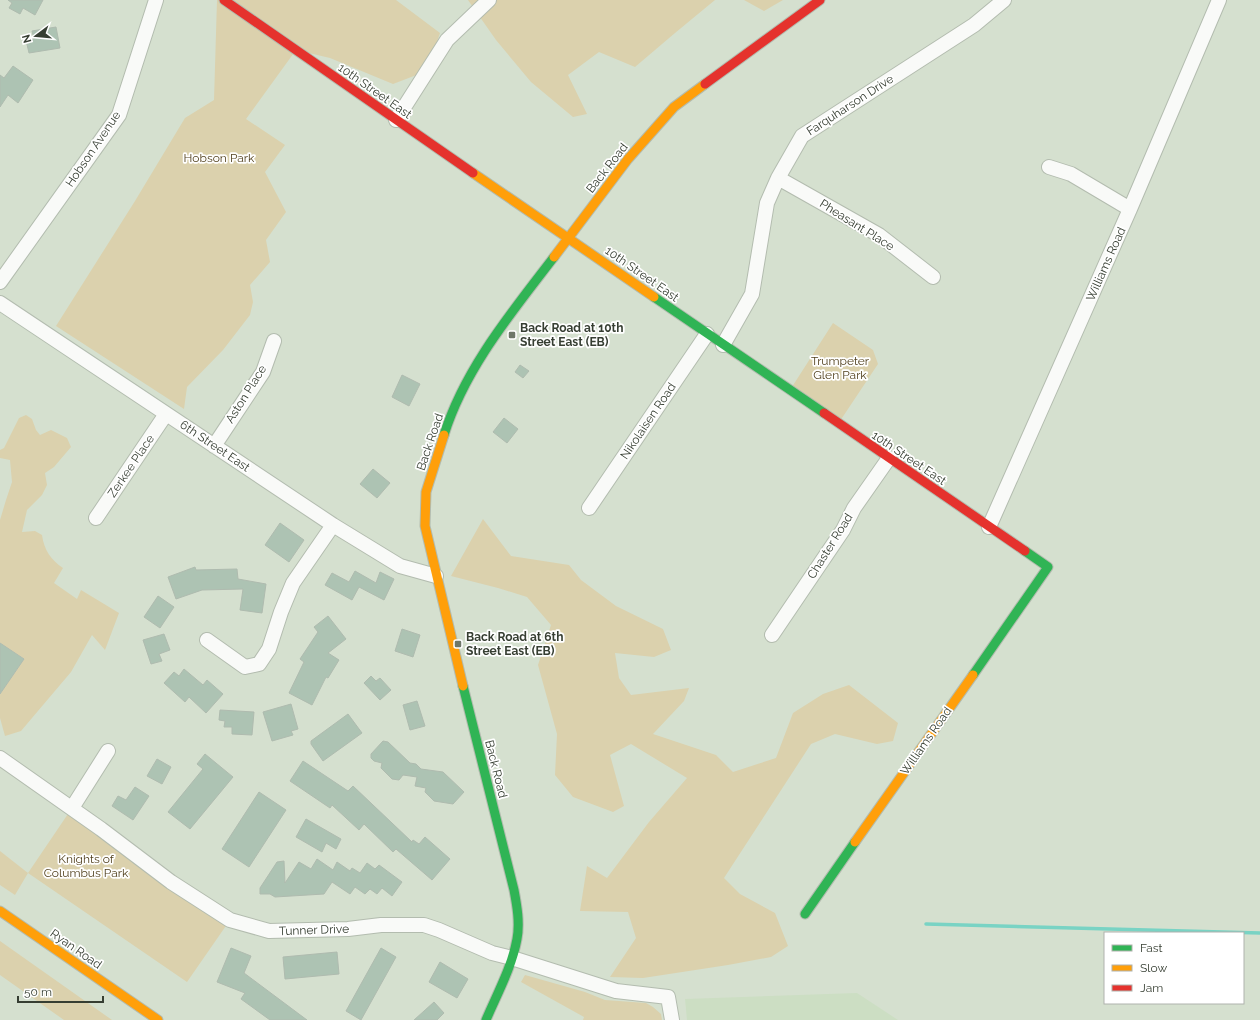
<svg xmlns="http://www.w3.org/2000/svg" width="1260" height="1020" viewBox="0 0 1260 1020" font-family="Raleway,sans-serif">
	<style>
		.built { fill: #ccdec3 }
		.green { fill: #dbd1ad }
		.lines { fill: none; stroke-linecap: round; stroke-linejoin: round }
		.stream { stroke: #79d3c4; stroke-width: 3.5 }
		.building { fill: #adc3b3; stroke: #afbbaf }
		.street-casing { stroke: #b3bcaf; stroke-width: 16 }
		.fast-casing { stroke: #b3bcaf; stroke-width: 11 }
		.slow-casing { stroke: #b3bcaf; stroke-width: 11 }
		.jam-casing { stroke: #b3bcaf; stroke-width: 11 }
		.street { stroke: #f9faf8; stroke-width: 14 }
		.fast { stroke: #30b455; stroke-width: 9 }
		.slow { stroke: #ff9f0a; stroke-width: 9 }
		.jam { stroke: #e5322d; stroke-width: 9 }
		.poi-dot { fill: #6e7769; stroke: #fff; stroke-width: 1.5 }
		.labels { text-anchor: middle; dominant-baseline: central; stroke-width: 3.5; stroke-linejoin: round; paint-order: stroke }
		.street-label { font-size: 12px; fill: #363e32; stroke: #fff }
		.park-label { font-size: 12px; fill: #503f1c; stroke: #fff }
		.poi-label { font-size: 12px; font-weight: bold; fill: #363e32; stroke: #fff; text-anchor: start }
	</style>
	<rect width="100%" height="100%" fill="#d5e0cf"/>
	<path class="built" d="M857,993l41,27h-211l-2,-21z"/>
	<path class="green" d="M217,0h179l44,33 -13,38 -34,13 -63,-26 -34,-8 -50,69 39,26 -20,27 21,40 -20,28 4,22 -20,23 3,17 -3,13 -27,35 -36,37 -3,22 -128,-83 79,-125 50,-83 29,-18z
		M468,0h247l-40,33 -40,34 -36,-15 -31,23 19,39 -14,3 -42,-35 -35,-42z
		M744,0h39l-19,11z
		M833,323l40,27 5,14 -40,60 -48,-34z
		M26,415l6,4 4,11 4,5 11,-5 16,8 4,9 -17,20 -9,6 2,12 -5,10 -15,15 -5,22 13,-1 7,4c2,15 9,25 21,33l-9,15 23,16 4,-9 38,23 -14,37 -13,-15 -21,37 -50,59 -16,5 -5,-18v-24l24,-35 -24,-16v-123l6,-20 6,-18 -2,-22 -10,-2v-8l4,-2 15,-30z
		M483,519l28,37 58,9 12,15 35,26 47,23 8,21 -17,7 -39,-4 4,25 12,17 58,-7 -5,13 -31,33 63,21 17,17 43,-14 17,-45 30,-19 26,-9 49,38 -5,18 -16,3 -42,-10 -24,10 -87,134 16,16 35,19 13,33 -17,11 -43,8 -85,13 -33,-1 26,-39 -8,-26 -48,-1 7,-45 20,12 42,-56 38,-44 -56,-34 -21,11 14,51 -11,6 -40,-15 -18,-22 2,-41 -19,-69 13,-40 -24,-28 -29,-9 -47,-12z
		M72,808l158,112 -43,62 -159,-109 -13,22 -15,-10v-34l28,22z
		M0,941l112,79h-48l-64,-45z
		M525,975l60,17 20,8 41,3 7,4 8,7 1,6h-79l1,-3 -63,-35z"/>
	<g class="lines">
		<path class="stream" d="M926,924l334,9"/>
	</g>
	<path class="building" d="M8,0h35l-8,15 -12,-7 -3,6 -11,-6 3,-5z
		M56,27l4,21 -31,5 -3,-13 8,-1 -2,-8z
		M13,66l20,14 -15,23 -10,-8 -8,12v-32l4,3z
		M520,365l9,6 -6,7 -8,-6z
		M402,375l18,9 -11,22 -17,-9z
		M504,418l14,11 -11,14 -14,-11z
		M373,469l17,14 -13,15 -17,-14z
		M280,523l24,17 -15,22 -24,-17z
		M195,567l1,3 41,-1 1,10 28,5 -4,29 -22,-3 3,-21 -41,1 -26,9 -8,-22z
		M355,571l21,12 4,-11 14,7 -10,21 -25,-13 -7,13 -27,-15 7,-12 17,9z
		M158,596l16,11 -14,21 -16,-11z
		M328,616l18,23 -18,14 11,7 -11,18 -2,-1 -14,28 -23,-12 15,-31 -4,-3 18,-27 -4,-5z
		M402,629l18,6 -7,22 -18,-6z
		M164,634l6,16 -11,4 3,7 -11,3 -8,-24z
		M0,643l24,16 -24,35z
		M184,669l19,16 4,-5 16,14 -17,19 -17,-16 -4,5 -21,-19 10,-11 5,4z
		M371,676l5,5 4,-3 11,12 -11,10 -16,-17z
		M417,701l8,25 -15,4 -7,-25z
		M291,704l7,25 -7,2 2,4 -21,6 -9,-29z
		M220,710l34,2 -2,23 -20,-1v-7h-8l1,-6 -6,-1z
		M348,714l14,19 -39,28 -12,-17v-3z
		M383,741l5,1 22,21 6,1 5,5 22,3 21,20 -11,12 -19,-3 -9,-9 1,-4 -11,-2 2,-9 -14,-2 -4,5 -7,-1 -11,-11 1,-5 -8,-2 -3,-3v-4z
		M205,754l28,23 -43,52 -22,-17 35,-43 -6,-5z
		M157,759l14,8 -9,17 -15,-8z
		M303,761l45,30 5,-5 59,56 1,-2 6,4 6,-7 25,22 -18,21 -36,-31 -3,3 -29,-28 -5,6 -27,-25 -2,3 -40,-27z
		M135,787l14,9 -16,24 -21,-14 6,-10 8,4z
		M259,792l27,18 -37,57 -27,-18z
		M306,819l35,20 -5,10 -10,-6 -4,9 -26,-15z
		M317,859l16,11 4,-8 13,9 2,-3 8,5 7,-10 8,6 4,-4 23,17 -10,14 -10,-8 -5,6 -7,-5 -5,5 -10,-7 -5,7 -18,-12 -8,12 -49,3 -5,-3h-10v-6l17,-26 7,-1 1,22 14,-21 12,7z
		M231,948l20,8 -7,17 63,47h-37l-29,-21 4,-6 -28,-11z
		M381,948l15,9 -35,63 -15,-9z
		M337,952l2,22 -54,5 -2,-22z
		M440,962l28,17 -11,19 -28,-16z
		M434,1002l10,11 -7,7h-23z"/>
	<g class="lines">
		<defs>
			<path id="street" d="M396,120l51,-80 42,-40
				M1049,167l22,7 59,35
				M778,178l101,57 54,42
				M0,282l119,-167 37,-115
				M0,303l333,222 67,41 36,10
				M723,345l29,-51 15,-91 11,-25 24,-42 172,-111 30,-25
				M214,446l49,-74 11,-31
				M589,508l118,-174
				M96,518l70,-104
				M989,527l141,-318 89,-209
				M772,635l71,-105 11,-22 35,-50
				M207,640l38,27 14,-3 10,-15 12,-37 12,-29 40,-58
				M0,758l101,71 70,53 59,38 39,11 79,-2 33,-4h43l15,5 53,23 20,5 104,33 52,6 4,23
				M72,808l36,-57"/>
			<path id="fast" d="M654,297l170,116
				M444,435c21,-67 68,-123 110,-178
				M973,675l75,-108 -23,-16
				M463,686l51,204c3,16 6,33 3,49 -5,28 -20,55 -31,81
				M805,914l50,-72"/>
			<path id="slow" d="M473,173l181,124
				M554,257l74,-98 46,-52 31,-23
				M444,435l-18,57 -1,34 38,160
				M855,842l118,-167
				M0,911l158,109"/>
			<path id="jam" d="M224,0l249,173
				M705,84l115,-84
				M824,413l201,138"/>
		</defs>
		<use href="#street" class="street-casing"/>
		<use href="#fast" class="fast-casing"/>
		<use href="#slow" class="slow-casing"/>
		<use href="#jam" class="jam-casing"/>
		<use href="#street" class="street"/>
		<use href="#fast" class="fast"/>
		<use href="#slow" class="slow"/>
		<use href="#jam" class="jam"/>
	</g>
	<g class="poi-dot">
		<rect x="508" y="331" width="8" height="8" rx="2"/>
		<rect x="454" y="640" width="8" height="8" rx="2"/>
	</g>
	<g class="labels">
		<g class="street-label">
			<text transform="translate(375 91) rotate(35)">10th Street East</text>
			<text transform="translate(850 105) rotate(-33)">Farquharson Drive</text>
			<text transform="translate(93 149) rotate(-56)">Hobson Avenue</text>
			<text transform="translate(607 168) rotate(-52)">Back Road</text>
			<text transform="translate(857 225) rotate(32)">Pheasant Place</text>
			<text transform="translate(1106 264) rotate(-66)">Williams Road</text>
			<text transform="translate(642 274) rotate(35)">10th Street East</text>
			<text transform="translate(246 394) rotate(-58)">Aston Place</text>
			<text transform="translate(648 421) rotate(-56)">Nikolaisen Road</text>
			<text transform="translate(430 442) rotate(-71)">Back Road</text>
			<text transform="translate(215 446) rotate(34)">6th Street East</text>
			<text transform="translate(909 458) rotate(34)">10th Street East</text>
			<text transform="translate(131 466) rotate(-56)">Zerkee Place</text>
			<text transform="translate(830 546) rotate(-58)">Chaster Road</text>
			<text transform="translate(926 741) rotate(-55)">Williams Road</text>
			<text transform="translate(496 769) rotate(76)">Back Road</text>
			<text transform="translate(314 930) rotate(-2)">Tunner Drive</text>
			<text transform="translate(76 949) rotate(35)">Ryan Road</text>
		</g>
		<g class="park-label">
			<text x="219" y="158">Hobson Park</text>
			<text x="840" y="361">Trumpeter<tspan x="840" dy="14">Glen Park</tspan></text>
			<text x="86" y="859">Knights of<tspan x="86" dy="14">Columbus Park</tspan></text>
		</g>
		<g class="poi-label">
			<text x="520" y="328">Back Road at 10th<tspan x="520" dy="14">Street East (EB)</tspan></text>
			<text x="466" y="637">Back Road at 6th<tspan x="466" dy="14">Street East (EB)</tspan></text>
		</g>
	</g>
	<rect x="1104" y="932" width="140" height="72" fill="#ffffff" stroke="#afb2ad"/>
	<rect x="1112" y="945" width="20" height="6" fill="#30b455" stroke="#afb2ad"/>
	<text x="1140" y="952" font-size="12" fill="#363e32">Fast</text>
	<rect x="1112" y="965" width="20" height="6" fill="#ff9f0a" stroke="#afb2ad"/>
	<text x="1140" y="972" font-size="12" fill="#363e32">Slow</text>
	<rect x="1112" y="985" width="20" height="6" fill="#e5322d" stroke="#afb2ad"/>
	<text x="1140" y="992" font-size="12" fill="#363e32">Jam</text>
	<g transform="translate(36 36) rotate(254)" stroke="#ffffff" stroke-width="3" paint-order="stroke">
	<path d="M0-3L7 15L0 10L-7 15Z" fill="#363e32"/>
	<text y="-6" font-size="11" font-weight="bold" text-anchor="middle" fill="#363e32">N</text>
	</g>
	<path d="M18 996v6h85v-6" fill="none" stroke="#363e32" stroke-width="2"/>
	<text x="24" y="996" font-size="12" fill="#363e32" stroke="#ffffff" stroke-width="3" paint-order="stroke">50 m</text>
</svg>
